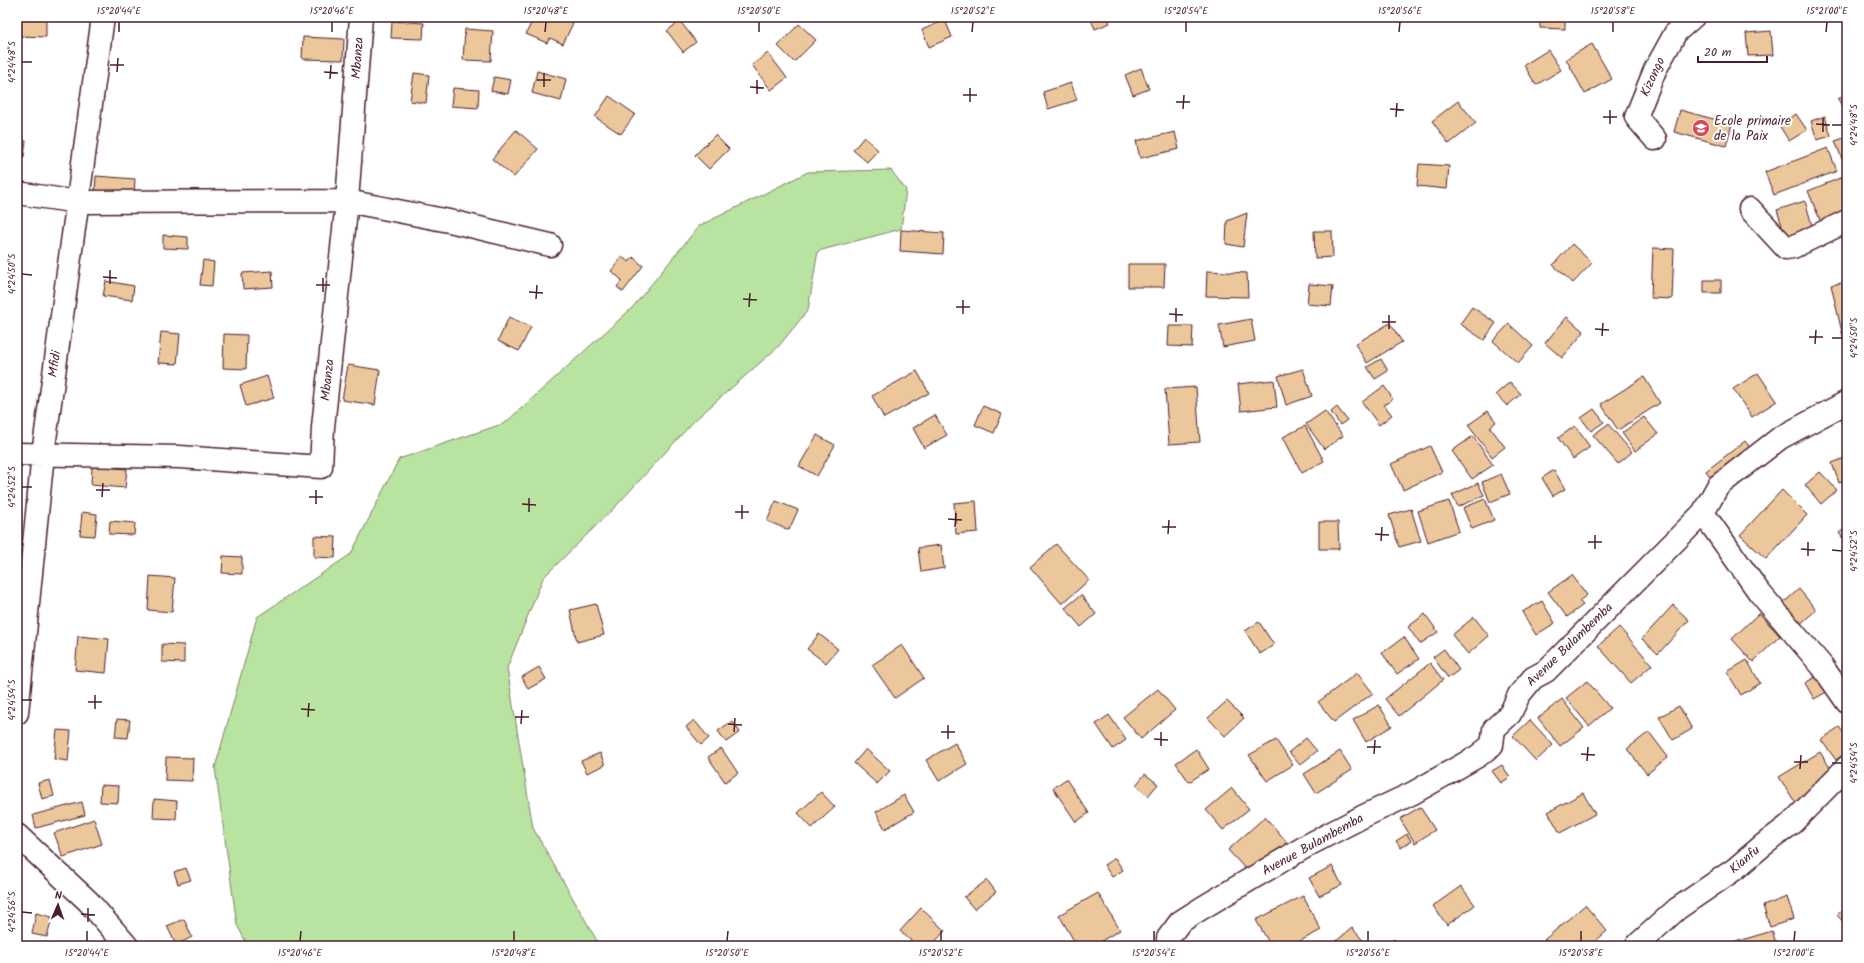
<svg xmlns="http://www.w3.org/2000/svg" width="1864" height="963" viewBox="0 0 1864 963" font-family="Kalam,sans-serif">
	<style>
		.green { fill: #b8e3a1; stroke: #818166 }
		.building { fill: #ecc79c; stroke: #4a1f2b }
		.lines { fill: none; stroke-linecap: round; stroke-linejoin: round }
		.minor-casing { stroke: #4a1f2b; stroke-width: 25 }
		.minor { stroke: #fff; stroke-width: 22 }
		.ticks { fill: none; stroke: #4a1f2b; stroke-width: 1.5 }
		.labels { text-anchor: middle; dominant-baseline: central; stroke-width: 4; stroke-linejoin: round; paint-order: stroke }
		.street-label { font-size: 13px; fill: #4a1f2b; stroke: #fff }
		.poi-label { font-size: 13px; fill: #4a1f2b; stroke: #fff; text-anchor: start }
		.neatline { fill: none; stroke: #4a1f2b; stroke-width: 1.5 }
		.ticks-label { font-size: 10px; text-anchor: middle; fill: #4a1f2b }
	</style>
	<rect width="100%" height="100%" fill="#fff"/>
	<filter id="ink" filterUnits="userSpaceOnUse"><feTurbulence type="fractalNoise" baseFrequency=".025" numOctaves="2"/><feDisplacementMap in="SourceGraphic" scale="8" xChannelSelector="R" yChannelSelector="G"/><feConvolveMatrix kernelMatrix="1 2 1 2 8 2 1 2 1" color-interpolation-filters="sRGB"/></filter>
	<g filter="url(#ink)">
		<path class="green" d="M891,170l15,20 -5,39 -83,22 -10,59 -30,37 -83,73 -78,85 -74,73 -36,90 26,160 67,118h-352l-11,-21 -22,-157 42,-151 94,-63 48,-95 106,-36 127,-115 67,-82 109,-54z"/>
		<path class="building" d="M20,17h26v20l-27,-1z
			M534,17h26l13,6 -10,21 -13,-6 -3,5 -21,-9z
			M1090,17h17l3,6 -15,6z
			M1540,17h25v12l-25,-1z
			M945,20l7,17 -23,10 -7,-17z
			M392,21l32,2 -1,16 -32,-1z
			M680,21l16,21 -13,10 -16,-21z
			M799,24l17,16 -22,22 -16,-16z
			M465,29l28,2 -2,30 -28,-1z
			M1771,31l2,24 -25,1 -2,-23z
			M303,37l41,2 -1,21 -41,-1z
			M1592,44l20,35 -27,15 -19,-35z
			M1548,50l13,20 -25,15 -12,-20z
			M768,53l19,25 -16,12 -19,-25z
			M1141,68l8,21 -16,6 -8,-20z
			M537,71l29,8 -5,22 -29,-8z
			M17,72l4,1 -1,13 -3,-1z
			M414,73l15,2 -3,28 -16,-2z
			M494,77l17,3 -3,14 -17,-3z
			M1071,83l6,17 -29,9 -5,-17z
			M453,88l26,2 -1,18 -27,-2z
			M1847,94v20h-1l-8,-15z
			M609,96l26,18 -14,20 -26,-17z
			M1458,101l18,22 -27,21 -17,-23z
			M1680,110l52,14 -6,22 -52,-14z
			M1796,114l11,16 -18,11 -10,-16z
			M1825,116l6,20 -14,4 -6,-19z
			M516,130l22,19 -24,28 -22,-18z
			M1175,132l4,17 -39,9 -4,-17z
			M715,135l14,14 -20,20 -14,-14z
			M864,137l14,13 -11,12 -14,-12z
			M1847,137v29l-2,1 -10,-26z
			M17,140l9,1 -2,16 -7,-1z
			M1828,148l9,23 -63,24 -9,-23z
			M1419,164l30,2 -2,23 -30,-3z
			M96,176l39,3 -1,16 -39,-2z
			M1845,176l2,4v36l-24,11 -15,-36z
			M1805,201l9,31 -27,9 -10,-31z
			M1247,213l-4,34 -17,-3 1,-23z
			M901,230l43,3 -1,21 -43,-3z
			M1314,231h18l1,26 -18,1z
			M163,235l25,2v12l-25,-1z
			M1572,244l20,19 -19,20 -20,-18z
			M1653,248l21,1 -2,50 -21,-1z
			M622,257l7,5 4,-5 10,9 -20,26 -6,-5 5,-7 -11,-9z
			M203,260l11,2 -2,24 -12,-1z
			M1128,264h37l-1,23h-36z
			M272,271l1,16 -30,2 -1,-16z
			M1207,271l40,2 1,24 -42,-1z
			M1704,280h17v13h-17z
			M106,281l28,5 -2,14 -29,-4z
			M1847,282v72l-16,-69z
			M1309,284l24,2 -2,20 -24,-2z
			M1472,307l24,16 -12,17 -24,-16z
			M509,317l22,10 -12,24 -21,-10z
			M1567,317l17,15 -22,26 -17,-15z
			M1251,319l4,22 -32,6 -4,-22z
			M1390,323l12,19 -35,21 -12,-19z
			M1509,324l24,22 -15,17 -25,-22z
			M1169,326h24l-1,21 -24,-1z
			M161,332l19,2 -3,30 -19,-1z
			M224,334l23,1 -1,34 -23,-1z
			M1381,359l7,12 -13,8 -8,-12z
			M348,365l32,5 -5,35 -33,-5z
			M1303,369l9,27 -26,9 -8,-29z
			M917,371l12,22 -45,25 -12,-22z
			M1758,373l19,28 -25,16 -19,-28z
			M267,376l7,22 -28,8 -6,-21z
			M1644,377l16,26 -42,27 -17,-26z
			M1274,380l3,27 -36,4 -3,-27z
			M1510,382l11,12 -14,12 -11,-12z
			M1384,386l9,13 -9,6 8,10 -13,10 -17,-23z
			M1196,387l4,55 -31,2 -4,-55z
			M983,406l19,8 -8,19 -19,-8z
			M1337,407l10,13 -7,5 -9,-13z
			M1594,409l10,13 -13,9 -10,-13z
			M1325,411l18,25 -19,13 -18,-25z
			M1488,411l8,11 -6,5 15,20 -13,10 -24,-32z
			M935,415l12,20 -23,13 -11,-20z
			M1644,417l14,17 -23,17 -13,-18z
			M1608,424l24,28 -14,12 -25,-29z
			M1305,426l19,35 -22,12 -19,-36z
			M1575,426l15,21 -17,12 -15,-21z
			M817,435l18,10 -18,31 -18,-10z
			M1473,436l20,29 -21,14 -20,-28z
			M1745,441l10,13 -39,30 -10,-13z
			M1430,446l12,26 -39,18 -12,-26z
			M1847,457v23l-8,3 -7,-20z
			M92,466l35,3 -2,19 -34,-3z
			M1554,470l11,19 -12,7 -11,-18z
			M1820,472l17,18 -16,14 -16,-19z
			M1501,474l9,20 -20,8 -8,-20z
			M1478,483l6,12 -26,12 -6,-12z
			M1782,490l25,25 -41,44 -26,-24z
			M1485,499l9,21 -22,9 -9,-21z
			M776,501l22,9 -9,20 -22,-9z
			M976,501l2,31 -22,2 -2,-31z
			M1449,501l10,30 -31,11 -10,-31z
			M1411,509l10,32 -22,6 -10,-32z
			M82,512l15,2 -2,22 -15,-1z
			M110,521l25,2 -1,12 -25,-1z
			M1319,522h19l1,27h-20z
			M1847,527v17l-8,-11z
			M314,536l22,1 -1,21 -21,-1z
			M1056,544l33,36 -27,24 -32,-37z
			M941,545l3,23 -23,4 -3,-24z
			M223,556l19,1v17l-20,-1z
			M1572,575l15,20 -8,6 4,4 -16,12 -19,-25z
			M150,576l25,2 -3,34 -24,-2z
			M1799,589l17,21 -19,17 -17,-21z
			M1081,595l15,19 -15,13 -16,-19z
			M1542,601l13,22 -19,12 -14,-23z
			M596,604l8,31 -27,7 -7,-32z
			M1673,605l16,15 -31,34 -16,-15z
			M1759,613l21,23 -27,26 -21,-23z
			M1425,614l13,18 -18,12 -12,-17z
			M1474,617l15,19 -21,18 -16,-19z
			M1259,622l15,23 -14,9 -15,-23z
			M1619,627l33,38 -21,18 -33,-37z
			M819,634l19,15 -12,14 -19,-14z
			M78,636l31,3 -3,34 -31,-3z
			M1404,637l15,22 -22,15 -15,-21z
			M162,644l22,1v18l-22,-1z
			M902,645l22,33 -29,20 -23,-33z
			M1444,649l15,21 -11,8 -15,-21z
			M1747,660l13,23 -19,12 -14,-23z
			M1430,663l13,17 -44,36 -14,-17z
			M539,667l7,12 -18,10 -6,-12z
			M1357,673l16,20 -39,29 -16,-20z
			M1822,673l10,16 -18,10 -9,-16z
			M1587,681l23,27 -21,18 -23,-28z
			M1158,689l17,21 -34,29 -18,-22z
			M1562,699l22,29 -24,18 -22,-28z
			M1227,701l17,17 -19,18 -17,-18z
			M1379,705l13,21 -26,16 -13,-22z
			M1679,706l13,23 -19,11 -14,-23z
			M1109,715l17,25 -13,9 -17,-25z
			M117,719l13,1 -2,18 -13,-1z
			M694,720l15,18 -8,7 -15,-18z
			M1530,720l23,25 -17,16 -23,-25z
			M732,721l8,11 -14,10 -8,-11z
			M1839,727l8,10v15l-11,8 -15,-20z
			M57,730l14,1 -3,30 -14,-2z
			M1649,732l19,25 -21,17 -20,-25z
			M1306,738l11,13 -17,14 -11,-13z
			M1276,740l17,25 -26,16 -18,-26z
			M955,743l12,21 -28,17 -13,-21z
			M721,748l17,25 -13,9 -17,-25z
			M866,749l24,22 -13,13 -23,-21z
			M1196,749l13,20 -20,13 -13,-19z
			M1340,751l12,19 -36,23 -12,-19z
			M1820,752l16,25 -41,25 -16,-25z
			M600,753l5,12 -18,8 -6,-12z
			M166,757l27,1 -1,23 -27,-1z
			M1502,765l8,12 -9,6 -9,-12z
			M1145,774l13,10 -10,12 -12,-11z
			M1066,779l23,34 -13,9 -23,-34z
			M50,780l4,16 -12,3 -4,-16z
			M101,785l18,1 -1,17 -18,-1z
			M1232,788l17,21 -26,21 -17,-20z
			M821,792l14,15 -23,21 -14,-15z
			M1583,793l12,21 -35,19 -12,-21z
			M904,795l10,17 -29,17 -9,-17z
			M154,799l23,2 -1,18 -23,-1z
			M82,802l3,13 -49,13 -3,-13z
			M1420,807l15,23 -20,13 -15,-24z
			M1265,817l22,25 -37,32 -22,-24z
			M94,819l8,25 -39,13 -9,-24z
			M1407,834l4,7 -10,7 -5,-7z
			M1115,858l8,12 -11,7 -8,-12z
			M1332,866l10,19 -23,11 -10,-18z
			M186,868l5,12 -13,4 -4,-12z
			M987,880l9,12 -22,17 -10,-12z
			M1461,886l14,19 -28,20 -14,-19z
			M1098,893l22,37 -27,16h-16l-18,-31z
			M1303,896l18,34 -30,16h-20l-15,-26z
			M1787,897l7,22 -24,8 -7,-21z
			M1585,905l22,26 -17,15h-40l-6,-6z
			M1847,906v20l-10,-11z
			M921,908l24,23 -14,15h-14l-17,-15z
			M36,913l16,4 -5,20 -15,-3z
			M184,919l8,18 -16,8 -9,-19z
			M1352,928l16,18h-32l-2,-3z
			M1772,931l5,15h-41l-1,-4z
			M1394,939l6,7h-14z"/>
		<g class="lines">
			<defs>
				<path id="minor" d="M1655,139l-19,-22 19,-47 21,-38 17,-15
					M17,193l61,9 269,-1 107,21 96,23
					M1750,209l36,39 7,-1 54,-26
					M17,454l163,3 141,10 2,-40 24,-226 14,-184
					M1703,513l56,79 63,74 25,36
					M17,713l26,-259 60,-437
					M17,835l71,66 39,45
					M1168,946v-8l12,-16 22,-14 108,-64 54,-28 49,-23 65,-37 14,-11 2,-16 16,-15 9,-19 14,-17 13,-7 157,-158 15,-27 62,-48 67,-36
					M1636,946l41,-37 58,-40 27,-23 30,-23 55,-56"/>
			</defs>
			<use href="#minor" class="minor-casing"/>
			<use href="#minor" class="minor"/>
		</g>
	</g>
	<path class="ticks" d="M119,32v-10M332,32v-10M545,32l1,-10M759,32v-10M972,32l1,-10M1186,32v-10M1399,32l1,-10M1613,32v-10M1826,32l1,-10M22,62h10M110,65h14M117,72l1,-14M324,72l14,1M330,79l1,-14M537,80h14M544,87v-14M750,87l14,1M757,94v-14M963,95h14M970,102v-14M1176,102h14M1183,109l1,-14M1390,109l14,1M1396,117l1,-14M1603,117h14M1610,124v-14M1816,124l14,1M1832,125h10M1823,132v-14M22,274l10,1M103,277l14,1M110,284v-14M316,285h14M323,292v-14M529,292l14,1M536,299l1,-14M743,299l14,1M749,307l1,-14M956,307h14M963,314v-14M1169,314l14,1M1176,322v-14M1382,322h14M1389,329v-14M1595,329l14,1M1602,336l1,-13M1809,337h14M1832,338h10M1815,344l1,-14M22,487h10M96,490h14M102,497l1,-14M309,497h14M316,504v-14M522,504l14,1M529,512v-14M735,512h14M742,519v-14M948,519l14,1M955,527l1,-14M1162,527h14M1168,534l1,-14M1375,534l14,1M1381,541l1,-14M1588,542h14M1595,549v-14M1801,549l14,1M1832,550l10,1M1808,556v-14M22,700h10M88,702h14M95,709v-14M301,709l14,1M308,717l1,-14M515,717h14M521,724l1,-14M728,724l14,1M734,732l1,-14M941,732h14M948,739v-14M1154,739l14,1M1161,746v-14M1367,747h14M1374,754l1,-14M1581,754l14,1M1587,761l1,-14M1794,762h14M1832,763h10M1800,769l1,-14M22,912l10,1M81,914l14,1M88,922v-14M87,941v-10M300,941l1,-10M514,941v-10M727,941l1,-10M941,941v-10M1154,941v-10M1368,941v-10M1581,941v-10M1794,941l1,-10"/>
	<defs>
		<symbol id="school-disc" viewBox="-11 -11 22 22"><circle r="9.5" fill="#d1495b" stroke="#fff"/><path d="M0-5L7-2L0 1L-7-2ZM-4 1L0 2.5L4 1V4Q0 6-4 4Z" fill="#fff"/></symbol>
	</defs>
	<g fill-rule="evenodd">
		<use href="#school-disc" x="1691" y="118" width="20" height="20"/>
	</g>
	<g class="labels">
		<g class="street-label">
			<text transform="translate(358 58) rotate(-86)">Mbanza</text>
			<text transform="translate(1653 77) rotate(-65)">Kizongo</text>
			<text transform="translate(55 364) rotate(-82)">Mfidi</text>
			<text transform="translate(328 380) rotate(-84)">Mbanza</text>
			<text transform="translate(1570 645) rotate(-44)">Avenue Bulambemba</text>
			<text transform="translate(1313 845) rotate(-29)">Avenue Bulambemba</text>
			<text transform="translate(1745 860) rotate(-40)">Kianfu</text>
		</g>
		<g class="poi-label">
			<text x="1714" y="121">Ecole primaire<tspan x="1714" dy="15">de la Paix</tspan></text>
		</g>
	</g>
	<rect width="1864" height="963" fill="none" stroke="#fff" stroke-width="44"/>
	<g transform="translate(58 905) rotate(2)" stroke="#ffffff" stroke-width="3" paint-order="stroke">
	<path d="M0-3L7 15L0 10L-7 15Z" fill="#4a1f2b"/>
	<text y="-6" font-size="11" font-weight="bold" text-anchor="middle" fill="#4a1f2b">N</text>
	</g>
	<path d="M1698 56v6h69v-6" fill="none" stroke="#4a1f2b" stroke-width="2"/>
	<text x="1704" y="56" font-size="12" fill="#4a1f2b" stroke="#ffffff" stroke-width="3" paint-order="stroke">20 m</text>
	<rect x="22" y="22" width="1820" height="919" class="neatline"/>
	<g class="ticks-label">
		<text x="119" y="14">15°20'44"E</text>
		<text x="332" y="14">15°20'46"E</text>
		<text x="546" y="14">15°20'48"E</text>
		<text x="759" y="14">15°20'50"E</text>
		<text x="973" y="14">15°20'52"E</text>
		<text x="1186" y="14">15°20'54"E</text>
		<text x="1400" y="14">15°20'56"E</text>
		<text x="1613" y="14">15°20'58"E</text>
		<text x="1827" y="14">15°21'00"E</text>
		<text transform="translate(11 62) rotate(-90)" y="4">4°24'48"S</text>
		<text transform="translate(1853 125) rotate(-90)" y="4">4°24'48"S</text>
		<text transform="translate(11 274) rotate(-90)" y="4">4°24'50"S</text>
		<text transform="translate(1853 338) rotate(-90)" y="4">4°24'50"S</text>
		<text transform="translate(11 487) rotate(-90)" y="4">4°24'52"S</text>
		<text transform="translate(1853 551) rotate(-90)" y="4">4°24'52"S</text>
		<text transform="translate(11 700) rotate(-90)" y="4">4°24'54"S</text>
		<text transform="translate(1853 763) rotate(-90)" y="4">4°24'54"S</text>
		<text transform="translate(11 912) rotate(-90)" y="4">4°24'56"S</text>
		<text x="87" y="956">15°20'44"E</text>
		<text x="300" y="956">15°20'46"E</text>
		<text x="514" y="956">15°20'48"E</text>
		<text x="727" y="956">15°20'50"E</text>
		<text x="941" y="956">15°20'52"E</text>
		<text x="1154" y="956">15°20'54"E</text>
		<text x="1368" y="956">15°20'56"E</text>
		<text x="1581" y="956">15°20'58"E</text>
		<text x="1794" y="956">15°21'00"E</text>
	</g>
</svg>
